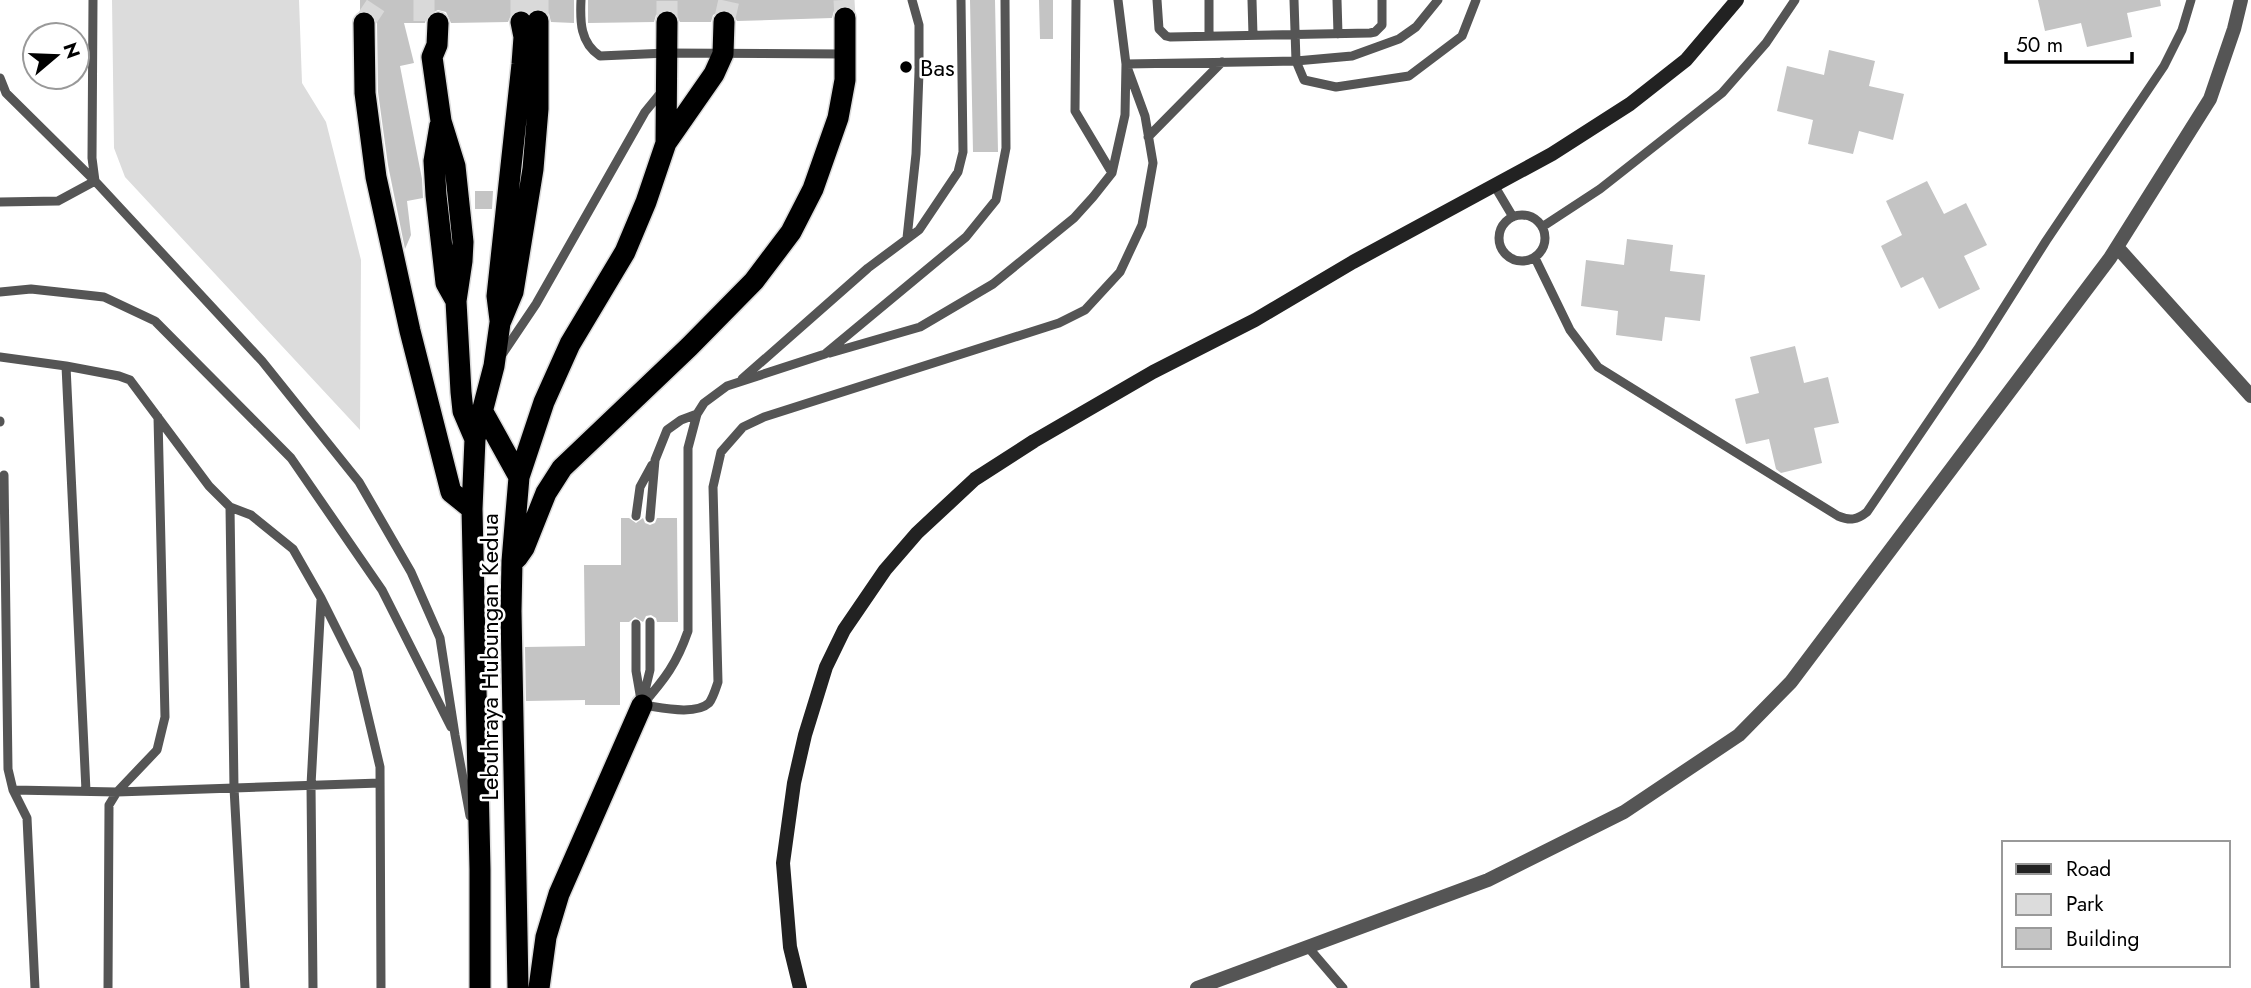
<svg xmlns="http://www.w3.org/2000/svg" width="2251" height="988" viewBox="0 0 2251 988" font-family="Jost,sans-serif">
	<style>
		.green { fill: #dcdcdc }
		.building { fill: #c4c4c4 }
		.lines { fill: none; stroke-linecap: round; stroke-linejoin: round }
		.highway-tunnel { stroke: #d9d9d9; stroke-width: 21; stroke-dasharray: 21 10; stroke-linecap: butt }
		.highway-casing { stroke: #dbdbdb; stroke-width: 24 }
		.lane { stroke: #555; stroke-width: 9 }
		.street { stroke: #555; stroke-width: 14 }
		.secondary { stroke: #222; stroke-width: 14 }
		.highway { stroke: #000; stroke-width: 21 }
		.poi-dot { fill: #000; stroke: #fff; stroke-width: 2.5 }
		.labels { text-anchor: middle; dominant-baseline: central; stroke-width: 5; stroke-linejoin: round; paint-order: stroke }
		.poi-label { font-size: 24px; fill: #000; stroke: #fff; text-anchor: start }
		.street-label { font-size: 24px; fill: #000; stroke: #fff }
	</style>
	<rect width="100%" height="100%" fill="#fff"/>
	<path class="green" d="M112,0h187l3,83 24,39 35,138 -1,170 -235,-253 -11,-29z"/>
	<path class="building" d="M360,0h214v23l-23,-1 -2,-8 -5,-5 -7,-1 -8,4 -11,-3 -6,4 -4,9 -57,1 -5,-11 -8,-2 -11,5 -2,8h-21l10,40 -14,3 22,113 1,19 -16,3 4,34 -6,14 -17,-84 -10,-73 -1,-70 -6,-10 -11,-1z
		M588,0h265l-1,7 -6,-2 -7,1 -5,5 -2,7 -95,3 -6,-10 -7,-2 -11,6 -2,7h-31l-6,-11 -8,-2 -10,6 -2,7 -66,1z
		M970,0h25l3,152h-25z
		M1039,0h14v39h-13z
		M2038,0h122l1,6 -34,7 5,24 -45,10 -6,-24 -36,8z
		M1829,50l46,11 -6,25 35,8 -11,46 -34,-9 -6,23 -45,-10 5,-24 -36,-9 10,-45 37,9z
		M1927,181l17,33 22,-11 21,42 -23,11 16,33 -41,20 -16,-32 -22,11 -20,-42 21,-11 -16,-34z
		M475,191h18l-1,18h-17z
		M1627,239l46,6 -3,26 35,4 -5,46 -35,-4 -3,24 -46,-6 2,-24 -37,-5 5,-46 38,5z
		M1795,346l9,37 24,-6 11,46 -25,5 8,35 -41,10 -5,-4 -7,-30 -23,5 -11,-45 24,-6 -9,-36z
		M621,518h8l7,5 7,-5 2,5 5,2 5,-2 2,-5h20l1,104h-21l-1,-4 -5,-3 -5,1 -3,6 -8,-5 -6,5h-9v83h-35v-5l-59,1 -1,-54 60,-1 -1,-81h37z"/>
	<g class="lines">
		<path class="highway-tunnel" d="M424,0v23
			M521,0v22
			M538,0v21
			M844,0l1,18
			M667,22v-22
			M724,22l5,-22
			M364,23l12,-18v-5"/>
		<defs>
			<path id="highway" d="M364,23l1,70 11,84 34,154 41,161 21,17
				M438,23l-1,22 -5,12 9,64 14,45 8,76 -1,19 -6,40 5,91 2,19 12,28
				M440,125l-6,36 2,34 10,88 9,16
				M666,143l48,-69 9,-20 1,-32
				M500,320l-3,-24 25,-232 2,-27 -3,-15
				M483,412l36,65
				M517,558l7,-10 22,-55 16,-25 127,-121 65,-66 37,-49 22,-43 25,-71 7,-38v-62
				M480,988v-119l-8,-360 3,-70 19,-73 6,-43 13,-31 20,-123 5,-60v-88
				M518,988l-7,-377 1,-50 7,-84 25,-75 26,-58 55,-92 21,-50 20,-59 1,-121
				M539,988l7,-51 13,-43 83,-189"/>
		</defs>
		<use href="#highway" class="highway-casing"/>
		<path class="lane" d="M93,0l-1,158 3,23
			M581,0c-1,21 -1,43 19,56l67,-3 178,1
			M1076,0l-1,111 37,62
			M1157,0l2,29 7,7 4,1 200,-4 5,-1 7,-7v-25
			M1209,0v36
			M1252,0l1,35
			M1294,0l2,61 8,19 32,7 73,-11 53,-40 14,-36
			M1337,0l1,34
			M0,78l6,15 89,88 167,180 97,121 52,90 29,66 15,97 15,81
			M1148,137l74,-75
			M1494,185l19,32
			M0,202l58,-1 37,-20
			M1499 238a23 23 0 1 1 46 0a23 23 0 1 1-46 0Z
			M1542,227l58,-38 122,-96 44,-50 29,-43
			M907,238l9,-84 3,-82v-47l-7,-25
			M1535,258l35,72 28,37 240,149c12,5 19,4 29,-4l112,-165 67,-106 118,-175 18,-36 9,-30
			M0,292l31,-3 73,8 51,24 136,137 91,132 69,137
			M830,353l90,-26 73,-43 81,-66 19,-21 19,-24 13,-58 1,-51 -8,-64
			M501,356l35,-52 109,-192 18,-22
			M0,357l66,9 53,10 11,4 79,106 21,21 21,8 42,34 28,49 36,72 23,97 1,221
			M66,366l20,425
			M742,379l126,-111 51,-38 39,-58 5,-20 -2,-152
			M0,421v1
			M4,475l4,294 5,21 14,28 8,170
			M230,507l4,281 11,200
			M636,516l4,-29 12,-22
			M650,518l5,-58 12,-30 14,-10 16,-6 7,-11 23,-17 98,-32 141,-117 30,-37 10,-52 -1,-148
			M636,624v47l5,29
			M642,703l8,-33v-48
			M642,705c17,2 53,11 67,-2 4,-5 7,-15 9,-21l-5,-195 8,-35 22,-25 21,-10 295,-94 26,-13 35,-38 22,-47 11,-62 -8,-47 -19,-52 170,-3 56,-5 47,-17 17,-12 22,-27
			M642,705c23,-26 35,-42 46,-74v-183l9,-34
			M13,790l104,2 263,-9
			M1307,946l36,42
			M108,988l1,-183 8,-13 40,-42 8,-33 -7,-300
			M313,988l-2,-203 10,-185"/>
		<path class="street" d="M2117,247l134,149
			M1197,988l291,-108 136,-68 115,-77 52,-53 319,-424 100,-159 24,-70 7,-29"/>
		<path class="secondary" d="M800,988l-10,-41 -7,-84 11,-80 11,-48 21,-68 18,-37 41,-60 32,-37 58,-54 59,-38 119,-69 102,-52 98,-58 199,-108 78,-50 56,-44 51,-60"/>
		<use href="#highway" class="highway"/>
	</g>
	<circle class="poi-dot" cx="906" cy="67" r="7"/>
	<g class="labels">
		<g class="poi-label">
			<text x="920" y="67">Bas</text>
		</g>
		<g class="street-label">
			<text transform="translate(489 657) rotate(-90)">Lebuhraya Hubungan Kedua</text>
		</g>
	</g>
	<rect x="2002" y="841" width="228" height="126" fill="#ffffff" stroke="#999999" stroke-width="2"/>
	<rect x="2016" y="864" width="35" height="10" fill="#222222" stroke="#999999" stroke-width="2"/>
	<text x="2066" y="876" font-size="21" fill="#000000">Road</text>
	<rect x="2016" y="894" width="35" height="21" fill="#dcdcdc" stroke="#999999" stroke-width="2"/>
	<text x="2066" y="911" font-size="21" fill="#000000">Park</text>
	<rect x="2016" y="928" width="35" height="21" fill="#c4c4c4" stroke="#999999" stroke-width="2"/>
	<text x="2066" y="946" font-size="21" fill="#000000">Building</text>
	<g transform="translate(56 56) rotate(71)"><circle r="33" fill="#ffffff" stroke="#999999" stroke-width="2"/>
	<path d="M0-5L12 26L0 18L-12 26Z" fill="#000000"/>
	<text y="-10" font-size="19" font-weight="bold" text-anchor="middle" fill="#000000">N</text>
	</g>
	<path d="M2006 52v10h126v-10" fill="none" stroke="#000000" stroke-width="3.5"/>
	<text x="2016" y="52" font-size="21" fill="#000000" stroke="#ffffff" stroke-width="5" paint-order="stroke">50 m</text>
</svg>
